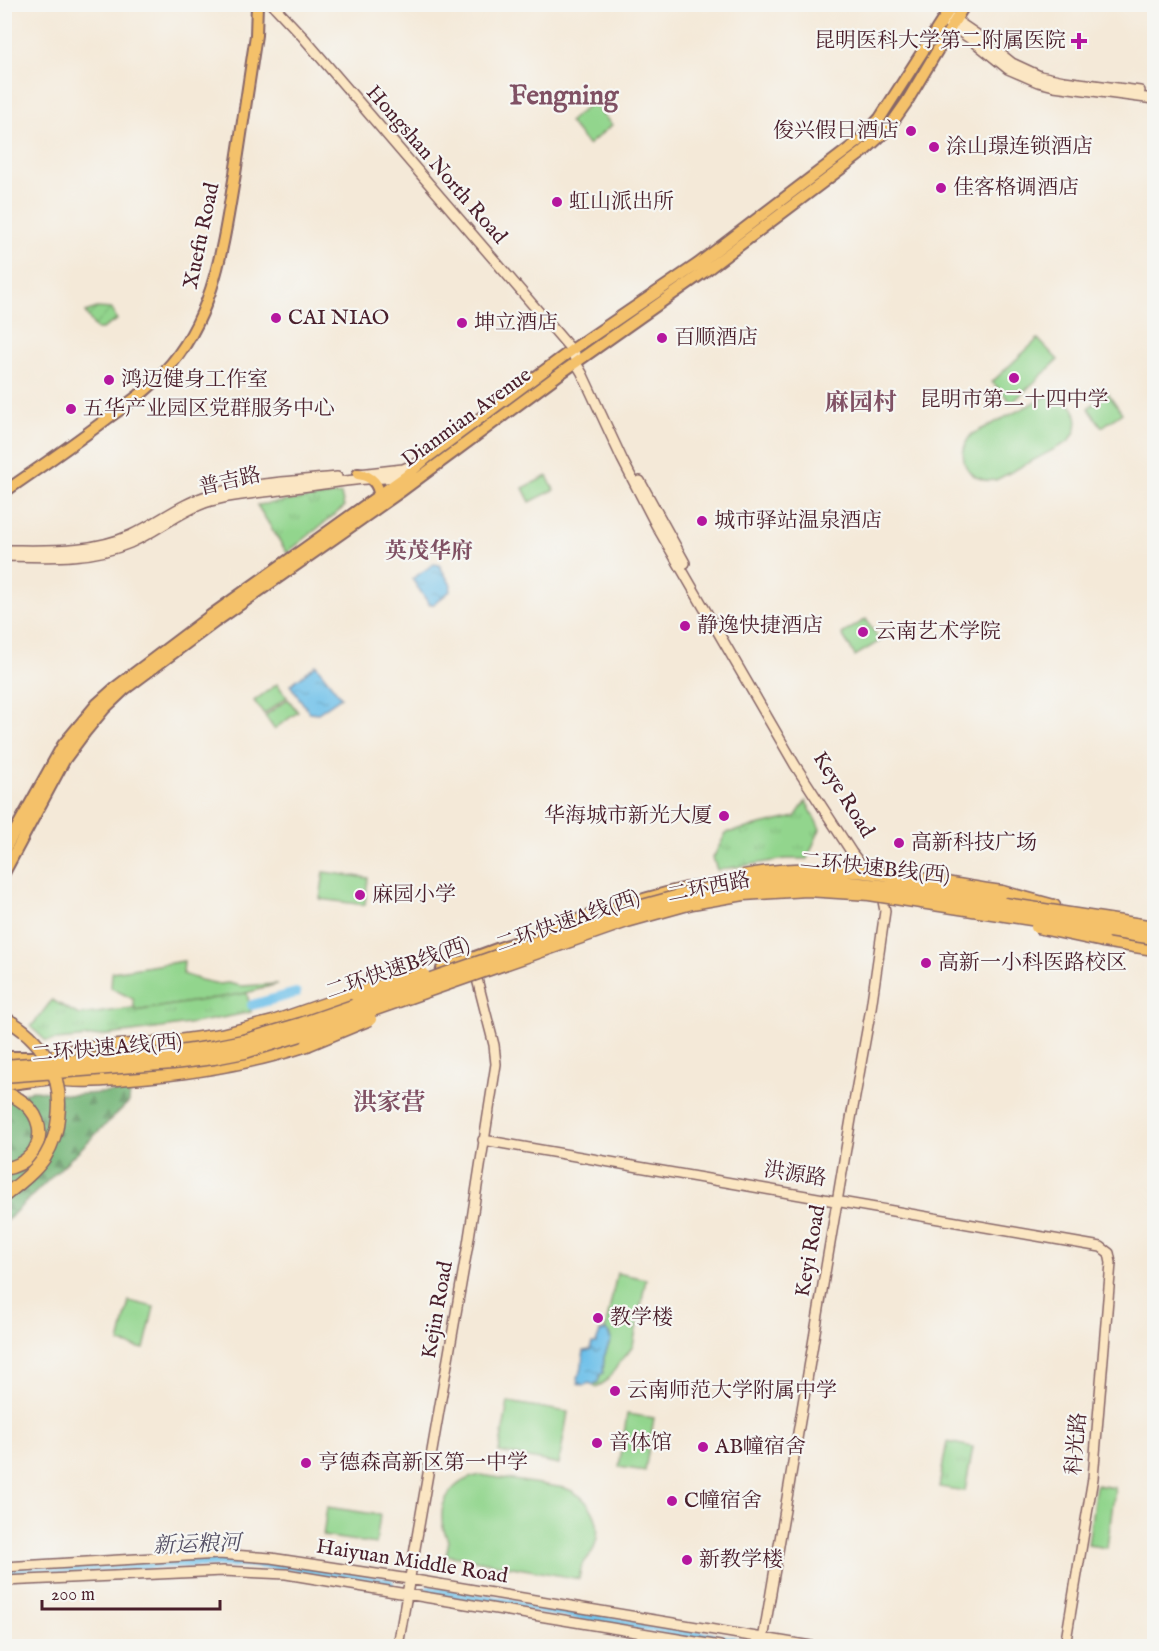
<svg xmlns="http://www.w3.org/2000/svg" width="1159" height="1651" viewBox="0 0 1159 1651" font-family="'IM FELL English','Noto Serif SC',serif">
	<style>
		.grass { fill: #92d58d; stroke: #6e7a5c; stroke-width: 1.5 }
		.forest { fill: url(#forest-firs); stroke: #606a52; stroke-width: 1.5 }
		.park { fill: url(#park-tufts); stroke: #6e7a5c; stroke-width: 1.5 }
		.garden { fill: url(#garden-furrows); stroke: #6e7a5c; stroke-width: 1.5 }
		.water { fill: url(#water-ripples); stroke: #5c708a; stroke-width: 1.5 }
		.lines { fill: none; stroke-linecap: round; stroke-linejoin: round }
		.river { stroke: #6dc0e9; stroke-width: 10 }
		.secondary-casing { stroke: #866668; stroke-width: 12 }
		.primary-casing { stroke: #866668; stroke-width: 14 }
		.highway-casing { stroke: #866668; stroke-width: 15 }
		.secondary { stroke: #fbe6c3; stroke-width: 9 }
		.primary { stroke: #f4c16a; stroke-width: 10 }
		.highway { stroke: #f4c16a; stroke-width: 12 }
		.highway-bridge-casing { stroke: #866668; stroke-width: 15; stroke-linecap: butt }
		.highway-bridge { stroke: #f4c16a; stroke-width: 12 }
		.poi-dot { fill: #b5179e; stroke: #f6f6f2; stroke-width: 2 }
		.labels { text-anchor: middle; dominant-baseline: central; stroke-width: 4.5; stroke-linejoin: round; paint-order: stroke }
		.poi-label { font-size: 21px; fill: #4a1f2b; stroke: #f6f6f2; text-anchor: start }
		.street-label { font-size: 21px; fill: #4a1f2b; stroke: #f6f6f2 }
		.neighbourhood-label { font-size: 22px; font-weight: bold; fill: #805164; stroke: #f6f6f2 }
		.water-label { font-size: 22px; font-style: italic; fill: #544f64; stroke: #f6f6f2 }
		.quarter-label { font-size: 24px; font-weight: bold; fill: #805164; stroke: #f6f6f2 }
		.district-label { font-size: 27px; font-weight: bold; fill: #805164; stroke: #f6f6f2 }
	</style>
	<defs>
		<pattern id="forest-firs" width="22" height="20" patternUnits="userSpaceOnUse" patternTransform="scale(1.5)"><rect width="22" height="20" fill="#75b678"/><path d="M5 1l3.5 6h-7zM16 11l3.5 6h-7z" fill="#629363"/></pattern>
		<pattern id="park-tufts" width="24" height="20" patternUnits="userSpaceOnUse" patternTransform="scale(1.5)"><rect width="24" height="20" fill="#92d58d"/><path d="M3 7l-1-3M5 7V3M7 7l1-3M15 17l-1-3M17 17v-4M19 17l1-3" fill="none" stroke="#7fb67a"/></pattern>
		<pattern id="garden-furrows" width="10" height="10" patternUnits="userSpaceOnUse" patternTransform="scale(1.5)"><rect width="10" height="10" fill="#92d58d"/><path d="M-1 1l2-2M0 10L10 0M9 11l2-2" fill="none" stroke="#7fb67a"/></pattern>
		<pattern id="water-ripples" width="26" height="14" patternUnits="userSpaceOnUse" patternTransform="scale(1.5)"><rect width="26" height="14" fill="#6dc0e9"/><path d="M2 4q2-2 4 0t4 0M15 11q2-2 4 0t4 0" fill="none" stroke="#5c9bbd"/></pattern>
	</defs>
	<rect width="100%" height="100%" fill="#f6f6f2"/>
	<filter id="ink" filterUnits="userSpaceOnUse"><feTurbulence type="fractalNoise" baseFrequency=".0167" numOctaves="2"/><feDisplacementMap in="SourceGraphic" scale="12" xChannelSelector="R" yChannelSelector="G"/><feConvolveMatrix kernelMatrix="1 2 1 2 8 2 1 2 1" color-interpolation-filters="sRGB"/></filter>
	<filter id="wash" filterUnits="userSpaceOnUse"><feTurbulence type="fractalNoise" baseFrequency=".008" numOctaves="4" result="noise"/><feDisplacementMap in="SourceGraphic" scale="24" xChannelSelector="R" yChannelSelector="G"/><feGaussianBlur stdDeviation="1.35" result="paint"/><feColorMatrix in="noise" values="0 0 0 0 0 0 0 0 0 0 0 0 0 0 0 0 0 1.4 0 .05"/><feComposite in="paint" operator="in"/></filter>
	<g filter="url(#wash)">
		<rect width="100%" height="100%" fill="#f4e9d8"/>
		<path class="grass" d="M592,102l20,23 -24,20 -19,-23z
			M1038,339l20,21 -46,43 -20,-21z
			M1108,393l14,20 -20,14 -14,-19z
			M1051,396c25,2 34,28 17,46l-72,38c-29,4 -43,-25 -24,-46l73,-37z
			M547,476l7,14 -24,12 -7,-14z
			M866,619l14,22 -25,15 -13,-22z
			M277,684l10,13 -23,17 -10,-13z
			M288,699l10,13 -24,17 -9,-13z
			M324,872l44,6 -3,27 -45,-6z
			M184,961l-1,13 18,6 18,4 9,-1 13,3 36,-2 -34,10 -108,17 -2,-12 -22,-11 1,-16z
			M617,1273l29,6 -13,67c-4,6 -8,11 -13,16 -9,12 -10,20 -25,25l-2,-2 5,-3 2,-7 3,-2 1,-16 6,-16v-6l-5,-5z
			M129,1301l25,6 -10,42 -25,-6z
			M508,1402l60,10 -9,52 -60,-12z
			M627,1414l27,4 -9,53 -26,-4z
			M481,1475l84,13c23,8 39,32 30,57 -2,9 -8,13 -13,20 -2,4 -2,10 -3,14l-133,-24c1,-4 3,-10 2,-14 -1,-5 -4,-9 -5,-14 -6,-27 12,-48 38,-52z
			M1096,1485l19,3 -8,60 -19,-3z
			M327,1507l53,8 -4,29 -53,-8z"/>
		<path class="forest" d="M32,1090l38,5 60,-4 -1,11 -124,120v-120z"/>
		<path class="park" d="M341,494l3,13 -57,46 -30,-48z
			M806,801l14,28 -13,30h-22l-68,11 -4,-12 13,-25 69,-16z
			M247,993l4,19c-67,15 -136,23 -205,29l-15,-14 21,-27 27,15 56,-7 1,3z
			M947,1442l26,5 -8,44 -26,-4z"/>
		<path class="garden" d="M97,308l15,1 5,11 -15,9h-6l-11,-17z"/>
		<path class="water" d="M434,564l5,1 12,20 -1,6 -16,13h-5l-17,-25z
			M316,665l25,32 -23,16 -9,-1 -19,-27z
			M604,1331h3l4,8 -7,18 -1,16 -3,2 -2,7 -5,3 -4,-2c-4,3 -7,2 -11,0l-1,-6 4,-5 3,-21 6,-1 2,-7h4l4,-11z"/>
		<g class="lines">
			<path class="river" d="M252,1005l44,-12
				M4,1572l165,-9 76,-1 47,4 97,17
				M430,1590l311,53"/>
		</g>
	</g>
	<g filter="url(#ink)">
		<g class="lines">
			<defs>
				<path id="secondary" d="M272,4l31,33 272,317
					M951,17l25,17 36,29 28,13 24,5 76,10
					M946,22l26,18 36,29 30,13 16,4 100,13
					M572,350l4,13 6,10 40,86 34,66 139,240 57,88 19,25 12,23 2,10 -14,97 -19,105 -90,533
					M359,474l44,-5 16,-7
					M640,481l45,82
					M4,550c44,0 87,3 127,-15 27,-12 49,-31 78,-40 39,-12 87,-14 128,-18
					M4,556c43,1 86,4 126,-13 28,-12 51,-33 81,-42 20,-6 42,-8 63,-10 27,-4 54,-8 81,-11 17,-2 33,-1 50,-4
					M483,1140l618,107 8,6 2,10 -18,215 -28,168
					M4,1567l215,-13 52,4 138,21 402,67
					M4,1581l219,-10 63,3 434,72
					M398,1646l70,-402 28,-180 -2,-19 -17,-66"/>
				<path id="primary" d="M358,474c14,2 22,11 21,25
					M4,492c35,-24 70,-48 104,-74 20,-14 40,-28 56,-46 51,-54 59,-128 71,-198 7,-46 14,-93 21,-139l1,-31
					M4,851l59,-106 34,-41 19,-17 94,-71 196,-140 22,-19 144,-107 126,-86 161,-123 21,-23 73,-114
					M4,873l61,-114 20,-27 19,-23 21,-20 90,-67 185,-130 158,-117 146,-103 159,-120 24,-22 19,-27 59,-99
					M442,969c84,-30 167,-64 253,-83
					M4,1057h42
					M4,1085l51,-7"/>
				<path id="highway" d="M1002,892l52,14
					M1103,941l51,8
					M50,1057l29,-8 92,-7 50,-7 52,-13 81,-28
					M52,1078c26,5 52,2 78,0 61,-5 119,-14 177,-33
					M4,1093c47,13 47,68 0,76"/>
			</defs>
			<use href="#secondary" class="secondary-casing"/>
			<use href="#primary" class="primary-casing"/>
			<use href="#highway" class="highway-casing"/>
			<use href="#secondary" class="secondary"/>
			<use href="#primary" class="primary"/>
			<use href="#highway" class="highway"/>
			<defs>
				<path id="highway-bridge" d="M743,876c86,-17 174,3 259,16
					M1037,927l66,14
					M354,994l69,-20
					M4,1018c38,20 60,56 54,100 -1,14 -6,27 -13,39 -11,16 -26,27 -41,39
					M307,1045l63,-26
					M4,1066l168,-13 41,-6 30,-6 58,-17 334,-116 55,-15 32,-7 52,-6h45l82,8 253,39
					M4,1076l169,-13 41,-5 31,-6 59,-18 323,-113 65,-18 52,-9 63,-4 62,4 285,44"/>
			</defs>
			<use href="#highway-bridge" class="highway-bridge-casing"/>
			<use href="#highway-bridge" class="highway-bridge"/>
		</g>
	</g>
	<g class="poi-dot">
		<path d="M1076 32h6v6h6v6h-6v6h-6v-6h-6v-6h6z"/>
		<circle cx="911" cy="131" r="6"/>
		<circle cx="934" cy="147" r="6"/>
		<circle cx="941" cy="188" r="6"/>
		<circle cx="557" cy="202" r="6"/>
		<circle cx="276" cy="318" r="6"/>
		<circle cx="462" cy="323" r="6"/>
		<circle cx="662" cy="338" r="6"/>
		<circle cx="1014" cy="378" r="6"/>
		<circle cx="109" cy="380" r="6"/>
		<circle cx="71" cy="409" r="6"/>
		<circle cx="702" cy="521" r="6"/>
		<circle cx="685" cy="626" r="6"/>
		<circle cx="863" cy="632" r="6"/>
		<circle cx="724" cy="816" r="6"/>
		<circle cx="899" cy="843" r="6"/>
		<circle cx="360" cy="895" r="6"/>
		<circle cx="926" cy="963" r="6"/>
		<circle cx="598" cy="1318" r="6"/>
		<circle cx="615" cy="1391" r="6"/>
		<circle cx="597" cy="1443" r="6"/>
		<circle cx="703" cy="1447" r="6"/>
		<circle cx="306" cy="1463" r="6"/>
		<circle cx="672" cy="1501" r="6"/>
		<circle cx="687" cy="1560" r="6"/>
	</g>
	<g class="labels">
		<g class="poi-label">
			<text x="1066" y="41" text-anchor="end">昆明医科大学第二附属医院</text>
			<text x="899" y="131" text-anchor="end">俊兴假日酒店</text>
			<text x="946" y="147">涂山璟连锁酒店</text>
			<text x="953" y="188">佳客格调酒店</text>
			<text x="569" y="202">虹山派出所</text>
			<text x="288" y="318">CAI NIAO</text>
			<text x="474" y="323">坤立酒店</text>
			<text x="674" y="338">百顺酒店</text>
			<text x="121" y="380">鸿迈健身工作室</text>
			<text x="1014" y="400" text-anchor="middle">昆明市第二十四中学</text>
			<text x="83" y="409">五华产业园区党群服务中心</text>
			<text x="714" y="521">城市驿站温泉酒店</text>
			<text x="697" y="626">静逸快捷酒店</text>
			<text x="875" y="632">云南艺术学院</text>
			<text x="712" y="816" text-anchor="end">华海城市新光大厦</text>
			<text x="911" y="843">高新科技广场</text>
			<text x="372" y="895">麻园小学</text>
			<text x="938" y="963">高新一小科医路校区</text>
			<text x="610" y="1318">教学楼</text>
			<text x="627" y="1391">云南师范大学附属中学</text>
			<text x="609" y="1443">音体馆</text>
			<text x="715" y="1447">AB幢宿舍</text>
			<text x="318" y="1463">亨德森高新区第一中学</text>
			<text x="684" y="1501">C幢宿舍</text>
			<text x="699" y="1560">新教学楼</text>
		</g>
		<g class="street-label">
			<text transform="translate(436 165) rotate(49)">Hongshan North Road</text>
			<text transform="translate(202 236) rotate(-78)">Xuefu Road</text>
			<text transform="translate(467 418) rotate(-36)">Dianmian Avenue</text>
			<text transform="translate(230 482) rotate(-13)">普吉路</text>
			<text transform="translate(843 795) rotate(58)">Keye Road</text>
			<text transform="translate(875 869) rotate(6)">二环快速B线(西)</text>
			<text transform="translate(709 888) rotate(-11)">二环西路</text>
			<text transform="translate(568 922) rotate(-19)">二环快速A线(西)</text>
			<text transform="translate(398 969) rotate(-19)">二环快速B线(西)</text>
			<text transform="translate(107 1049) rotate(-5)">二环快速A线(西)</text>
			<text transform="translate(795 1175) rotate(9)">洪源路</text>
			<text transform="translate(811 1251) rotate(-80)">Keyi Road</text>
			<text transform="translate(438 1310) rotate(-80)">Kejin Road</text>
			<text transform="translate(1077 1444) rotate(-85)">科光路</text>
			<text transform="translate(412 1562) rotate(9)">Haiyuan Middle Road</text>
		</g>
		<g class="neighbourhood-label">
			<text x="429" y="552">英茂华府</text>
		</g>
		<g class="water-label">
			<text transform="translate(197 1545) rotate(-2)">新运粮河</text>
		</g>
		<g class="quarter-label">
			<text x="861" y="403">麻园村</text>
			<text x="389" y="1103">洪家营</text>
		</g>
		<g class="district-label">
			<text x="564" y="97">Fengning</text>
		</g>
	</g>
	<rect width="1159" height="1651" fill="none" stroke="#f6f6f2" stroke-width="24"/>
	<path d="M42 1600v9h178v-9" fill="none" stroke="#4a1f2b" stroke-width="3"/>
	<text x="51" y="1600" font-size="18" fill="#4a1f2b" stroke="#f6f6f2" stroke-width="4.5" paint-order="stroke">200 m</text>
</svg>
